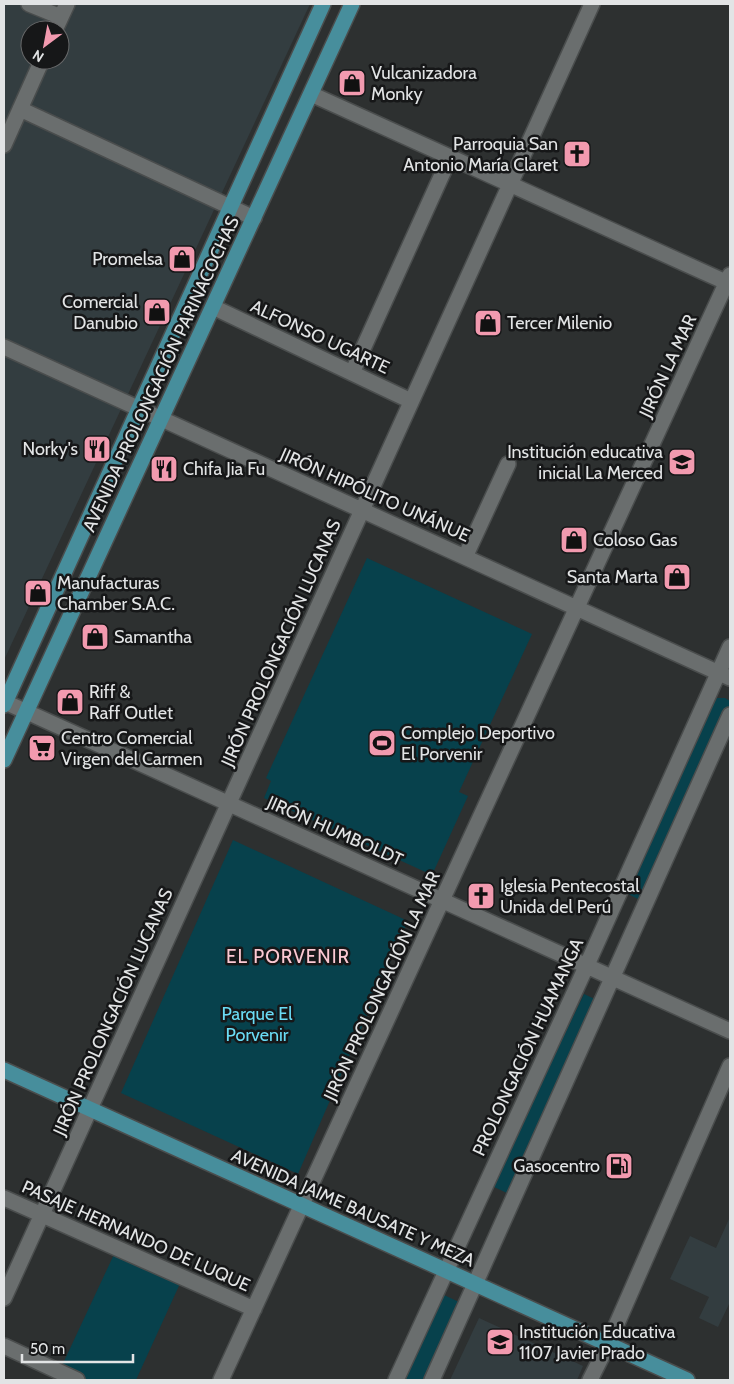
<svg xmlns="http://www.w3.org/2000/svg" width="734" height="1384" viewBox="0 0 734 1384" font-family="Cabin,sans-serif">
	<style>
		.built { fill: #333d40; fill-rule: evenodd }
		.green { fill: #07414c }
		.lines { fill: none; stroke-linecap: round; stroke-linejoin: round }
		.minor-casing { stroke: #4a4d4d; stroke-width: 18 }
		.major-casing { stroke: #4a4d4d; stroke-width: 18 }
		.minor { stroke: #6a6e6e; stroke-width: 15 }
		.major { stroke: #478e9c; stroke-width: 15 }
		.labels { text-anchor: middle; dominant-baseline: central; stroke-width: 5; stroke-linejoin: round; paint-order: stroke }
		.poi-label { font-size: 18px; fill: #e2e4e5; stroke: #161718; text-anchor: start }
		.street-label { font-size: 18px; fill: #e2e4e5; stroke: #161718 }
		.park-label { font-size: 18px; fill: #6adcf5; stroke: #161718 }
		.neighbourhood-label { font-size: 19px; letter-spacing: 1px; fill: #fcc9d3; stroke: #161718 }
	</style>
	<rect width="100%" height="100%" fill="#2d3030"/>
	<path class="built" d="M4,4h306l-306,656zM30,30h30v30h-30z
		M729,1219l1,1v82l-12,25 -19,-9 10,-21 -39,-18 20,-43 26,12z
		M479,1318l104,48 -6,14h-127z"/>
	<path class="green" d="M367,558l165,76 -73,158 9,4 -36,79 -168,-77 7,-17 -5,-3z
		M717,698h8l5,3v7l-92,191 -10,-5 85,-189z
		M233,840l175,81 -110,253 -177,-81z
		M584,994l17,8 -92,192 -17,-8z
		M117,1248l66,29 -47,103h-59l-18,-8z
		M444,1295l15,7 -36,78h-19z"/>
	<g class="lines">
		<defs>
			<path id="minor" d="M29,4l32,13
				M55,30l12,-26
				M311,94l419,190
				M20,109l234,109
				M4,145l38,-85
				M213,307l198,94
				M4,347l726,331
				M352,373l98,-216
				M465,557l43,-93
				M5,702l725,329
				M4,1198l250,111
				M4,1298l588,-1294
				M4,1346l73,34
				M221,1380l509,-1105
				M396,1380l190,-413 144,-320
				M432,1380c100,-221 198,-443 298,-665
				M590,1380l18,-36 122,-278"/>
			<path id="major" d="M4,705l319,-701
				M4,760l348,-756
				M4,1070l683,310"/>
		</defs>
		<use href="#minor" class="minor-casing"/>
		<use href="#major" class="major-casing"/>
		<use href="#minor" class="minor"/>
		<use href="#major" class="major"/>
	</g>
	<defs>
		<symbol id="shop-square" viewBox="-11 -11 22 22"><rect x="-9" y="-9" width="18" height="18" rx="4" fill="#f29aaf" stroke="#161718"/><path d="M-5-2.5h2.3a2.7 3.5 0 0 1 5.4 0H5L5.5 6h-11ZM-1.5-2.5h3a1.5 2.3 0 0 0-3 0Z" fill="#111"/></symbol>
		<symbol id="church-square" viewBox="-11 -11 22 22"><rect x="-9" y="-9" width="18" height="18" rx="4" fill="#f29aaf" stroke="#161718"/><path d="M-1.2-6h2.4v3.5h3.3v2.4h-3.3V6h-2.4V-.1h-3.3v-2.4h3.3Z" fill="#111"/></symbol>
		<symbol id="restaurant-square" viewBox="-11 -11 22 22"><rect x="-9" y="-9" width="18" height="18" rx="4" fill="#f29aaf" stroke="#161718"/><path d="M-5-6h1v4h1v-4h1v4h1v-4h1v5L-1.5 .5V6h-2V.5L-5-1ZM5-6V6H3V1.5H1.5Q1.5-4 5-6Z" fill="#111"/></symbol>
		<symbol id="school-square" viewBox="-11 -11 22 22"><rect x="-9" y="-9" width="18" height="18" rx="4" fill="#f29aaf" stroke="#161718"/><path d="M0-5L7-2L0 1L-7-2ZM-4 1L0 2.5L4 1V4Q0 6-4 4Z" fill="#111"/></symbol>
		<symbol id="stadium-square" viewBox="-11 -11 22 22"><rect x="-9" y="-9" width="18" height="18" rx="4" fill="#f29aaf" stroke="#161718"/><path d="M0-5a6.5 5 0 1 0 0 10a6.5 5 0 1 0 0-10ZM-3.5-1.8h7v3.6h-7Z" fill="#111"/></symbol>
		<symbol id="supermarket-square" viewBox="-11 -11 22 22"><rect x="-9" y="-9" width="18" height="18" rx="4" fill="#f29aaf" stroke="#161718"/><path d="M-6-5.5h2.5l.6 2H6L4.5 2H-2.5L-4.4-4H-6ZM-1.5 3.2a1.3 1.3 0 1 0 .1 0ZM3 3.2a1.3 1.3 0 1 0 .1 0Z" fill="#111"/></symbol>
		<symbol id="fuel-square" viewBox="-11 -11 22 22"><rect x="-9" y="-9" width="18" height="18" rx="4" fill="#f29aaf" stroke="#161718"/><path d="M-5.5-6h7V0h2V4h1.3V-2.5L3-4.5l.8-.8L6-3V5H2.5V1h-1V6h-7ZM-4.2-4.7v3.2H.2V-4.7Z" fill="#111"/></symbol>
	</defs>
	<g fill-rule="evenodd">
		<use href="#shop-square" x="336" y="67" width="32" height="32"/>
		<use href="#church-square" x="561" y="138" width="32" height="32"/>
		<use href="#shop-square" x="166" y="243" width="32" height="32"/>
		<use href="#shop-square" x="141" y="296" width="32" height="32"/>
		<use href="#shop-square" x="472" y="307" width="32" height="32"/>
		<use href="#restaurant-square" x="81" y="433" width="32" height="32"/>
		<use href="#school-square" x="666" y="446" width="32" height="32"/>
		<use href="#restaurant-square" x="148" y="453" width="32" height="32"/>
		<use href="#shop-square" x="558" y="524" width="32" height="32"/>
		<use href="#shop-square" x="661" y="561" width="32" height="32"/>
		<use href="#shop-square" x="22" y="577" width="32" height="32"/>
		<use href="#shop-square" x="79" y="621" width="32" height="32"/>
		<use href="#shop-square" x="54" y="686" width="32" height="32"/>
		<use href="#stadium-square" x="366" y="727" width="32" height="32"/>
		<use href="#supermarket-square" x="26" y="732" width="32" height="32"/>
		<use href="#church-square" x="465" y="880" width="32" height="32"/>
		<use href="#fuel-square" x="603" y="1150" width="32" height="32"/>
		<use href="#school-square" x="484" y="1326" width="32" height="32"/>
	</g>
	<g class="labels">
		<g class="poi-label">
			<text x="371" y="73">Vulcanizadora<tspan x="371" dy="21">Monky</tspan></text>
			<text x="558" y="144" text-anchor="end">Parroquia San<tspan x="558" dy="21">Antonio María Claret</tspan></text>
			<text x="163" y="259" text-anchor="end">Promelsa</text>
			<text x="138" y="302" text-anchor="end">Comercial<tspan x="138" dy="21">Danubio</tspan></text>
			<text x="507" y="323">Tercer Milenio</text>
			<text x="78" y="449" text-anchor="end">Norky's</text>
			<text x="663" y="452" text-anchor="end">Institución educativa<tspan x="663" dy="21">inicial La Merced</tspan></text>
			<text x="183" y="469">Chifa Jia Fu</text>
			<text x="593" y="540">Coloso Gas</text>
			<text x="658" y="577" text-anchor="end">Santa Marta</text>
			<text x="57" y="583">Manufacturas<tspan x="57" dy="21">Chamber S.A.C.</tspan></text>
			<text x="114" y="637">Samantha</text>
			<text x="89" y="692">Riff &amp;<tspan x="89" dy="21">Raff Outlet</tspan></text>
			<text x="401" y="733">Complejo Deportivo<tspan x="401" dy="21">El Porvenir</tspan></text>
			<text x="61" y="738">Centro Comercial<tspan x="61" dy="21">Virgen del Carmen</tspan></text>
			<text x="500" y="886">Iglesia Pentecostal<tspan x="500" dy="21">Unida del Perú</tspan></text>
			<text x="600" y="1166" text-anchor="end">Gasocentro</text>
			<text x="519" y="1332">Institución Educativa<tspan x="519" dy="21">1107 Javier Prado</tspan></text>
		</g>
		<g class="street-label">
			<text transform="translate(320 337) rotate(25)">ALFONSO UGARTE</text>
			<text transform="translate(668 366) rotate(-65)">JIRÓN LA MAR</text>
			<text transform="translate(161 374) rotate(-65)">AVENIDA PROLONGACIÓN PARINACOCHAS</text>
			<text transform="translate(375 495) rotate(24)">JIRÓN HIPÓLITO UNÁNUE</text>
			<text transform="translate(281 643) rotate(-66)">JIRÓN PROLONGACIÓN LUCANAS</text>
			<text transform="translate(335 831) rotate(24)">JIRÓN HUMBOLDT</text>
			<text transform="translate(382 986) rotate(-65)">JIRÓN PROLONGACIÓN LA MAR</text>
			<text transform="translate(113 1012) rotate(-66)">JIRÓN PROLONGACIÓN LUCANAS</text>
			<text transform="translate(528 1047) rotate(-65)">PROLONGACIÓN HUAMANGA</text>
			<text transform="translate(353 1208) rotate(24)">AVENIDA JAIME BAUSATE Y MEZA</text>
			<text transform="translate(136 1236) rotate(24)">PASAJE HERNANDO DE LUQUE</text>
		</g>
		<g class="park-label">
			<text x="257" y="1014">Parque El<tspan x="257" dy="21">Porvenir</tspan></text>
		</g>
		<g class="neighbourhood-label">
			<text x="288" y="956">EL PORVENIR</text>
		</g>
	</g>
	<rect width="734" height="1384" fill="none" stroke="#e2e4e5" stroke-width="10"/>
	<g transform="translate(45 45) rotate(212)"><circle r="24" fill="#161718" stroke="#68696a"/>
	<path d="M0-4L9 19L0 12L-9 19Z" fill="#f29aaf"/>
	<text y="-8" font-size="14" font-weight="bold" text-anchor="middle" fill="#e2e4e5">N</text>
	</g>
	<path d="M22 1354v8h111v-8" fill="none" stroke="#e2e4e5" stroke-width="2.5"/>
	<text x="30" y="1354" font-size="15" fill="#e2e4e5" stroke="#161718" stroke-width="4" paint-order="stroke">50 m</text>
</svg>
